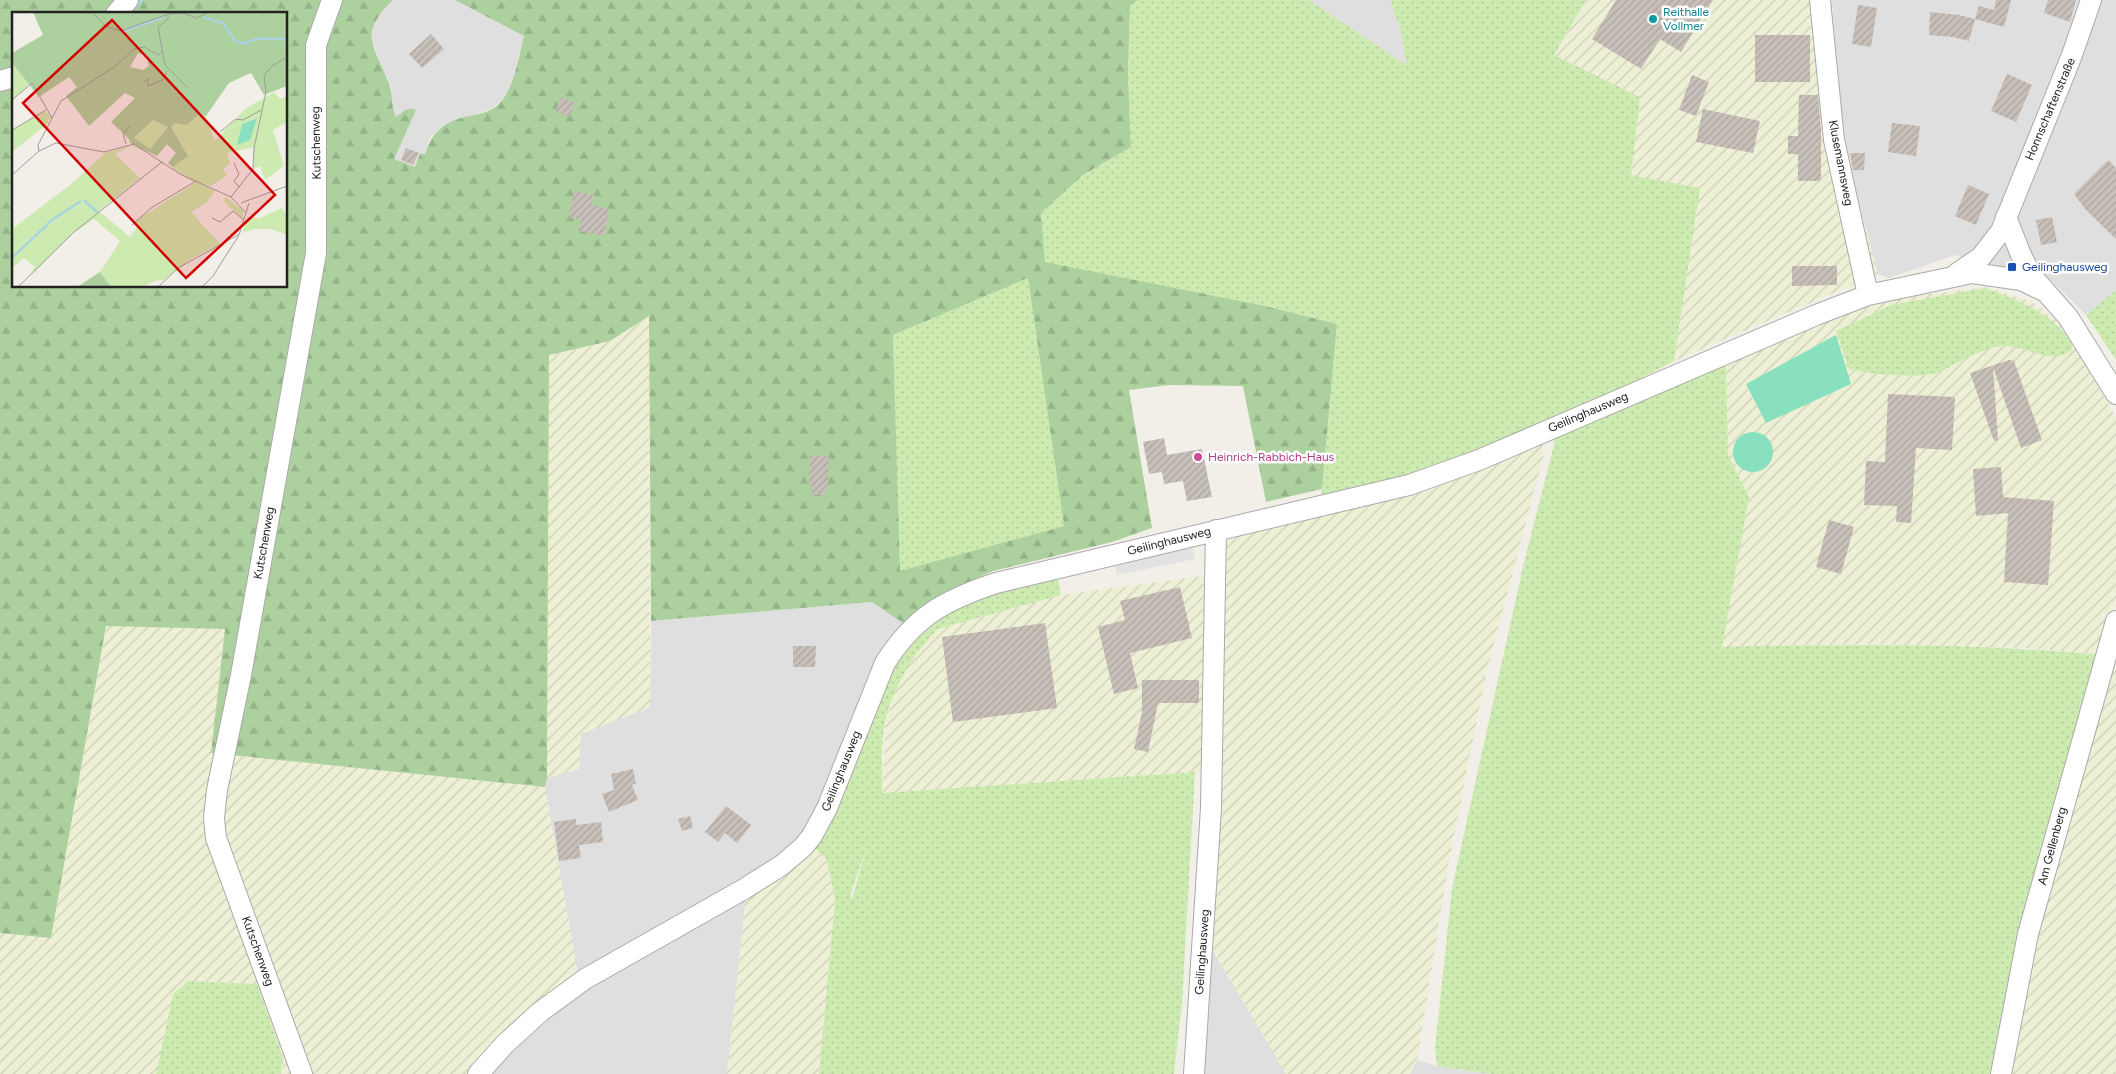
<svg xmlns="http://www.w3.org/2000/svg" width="2116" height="1074" viewBox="0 0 2116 1074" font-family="Figtree,sans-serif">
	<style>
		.residential { fill: #e0dfdf }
		.farmland { fill: url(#farmland-furrows) }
		.grass { fill: url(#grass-dots); fill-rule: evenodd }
		.forest { fill: url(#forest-firs); fill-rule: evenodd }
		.pitch { fill: #88e0be }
		.parking { fill: #e2e2e2 }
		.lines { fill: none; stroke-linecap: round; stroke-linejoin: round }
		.stream { stroke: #aad3df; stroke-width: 5 }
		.building { fill: url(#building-hatch) }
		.minor-casing { stroke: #a9a9a9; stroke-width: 22 }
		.minor { stroke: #fff; stroke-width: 20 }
		.culture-dot { fill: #0f9aa8; stroke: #fff; stroke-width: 2 }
		.transit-dot { fill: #1a4fb4; stroke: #fff; stroke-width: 2 }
		.hotel-dot { fill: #d1479c; stroke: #fff; stroke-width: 2 }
		.labels { text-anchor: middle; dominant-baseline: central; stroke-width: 5; stroke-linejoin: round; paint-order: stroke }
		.culture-label { font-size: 12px; fill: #0d838f; stroke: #fff; text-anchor: start }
		.street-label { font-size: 12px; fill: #222; stroke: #fff }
		.transit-label { font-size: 12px; fill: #164399; stroke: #fff; text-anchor: start }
		.hotel-label { font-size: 12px; fill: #b23c85; stroke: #fff; text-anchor: start }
		.inset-river { fill: none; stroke: #aad3df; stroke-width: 2.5 }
		.inset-road { fill: none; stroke: #9f9d99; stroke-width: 1 }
		.view { fill: #d40000; fill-opacity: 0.15; stroke: #d40000; stroke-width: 2.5 }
		.inset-edge { fill: none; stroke: #222; stroke-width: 2.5 }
	</style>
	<defs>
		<pattern id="farmland-furrows" width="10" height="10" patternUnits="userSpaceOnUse" patternTransform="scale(1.25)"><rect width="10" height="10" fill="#eef0d5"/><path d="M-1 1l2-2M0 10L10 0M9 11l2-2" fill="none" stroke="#ccceb7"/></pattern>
		<pattern id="grass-dots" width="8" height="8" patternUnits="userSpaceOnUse" patternTransform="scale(1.25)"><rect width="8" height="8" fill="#cdebb0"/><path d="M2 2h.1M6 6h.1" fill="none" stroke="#b0c997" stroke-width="1.8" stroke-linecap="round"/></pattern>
		<pattern id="forest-firs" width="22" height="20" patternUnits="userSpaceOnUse" patternTransform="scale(1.25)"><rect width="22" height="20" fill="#add19e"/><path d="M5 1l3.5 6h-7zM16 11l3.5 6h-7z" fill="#95b388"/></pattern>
		<pattern id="building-hatch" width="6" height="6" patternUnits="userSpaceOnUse" patternTransform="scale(1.25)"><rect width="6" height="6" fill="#c7bfb8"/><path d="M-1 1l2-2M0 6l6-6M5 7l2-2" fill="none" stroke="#aba49e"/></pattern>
	</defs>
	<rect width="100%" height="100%" fill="#f2efe9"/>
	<path class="residential" d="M393,0h62l69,36 -11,41 -9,22 -13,10 -48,16 -13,13 -6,17 -9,12 -21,-7 2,-43 -4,-7 -1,-22 -19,-47 1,-18z
		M1309,0h81l11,31 6,35z
		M1832,0h284v290l-30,25 -35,-35 -96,-25 -66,23 -11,-4 -35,-131z
		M873,602l33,23 -103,210 -57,62 -19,177h-243l94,-98 -33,-189 2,-9 32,-9 2,-35 69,-27 1,-86z
		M1212,949l74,125h-87z
		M1417,1060l20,6 55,8h-82z"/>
	<path class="farmland" d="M1586,0h246l11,143 35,131 -204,87 26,-173 -69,-13 9,-78 -86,-42z
		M1986,287l46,15 26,20 11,14 47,82v180l-12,57 -75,-7 -158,-4 -150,3 28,-150 -21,-42 -2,-91 89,-38 75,-27z
		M649,316l1,391 -69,27 -2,35 -32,9 2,-423 61,-14z
		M1543,439v19l-57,217 -36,180 -33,205 -7,14h-124l-74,-125 7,-417z
		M1204,576l2,197 -323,21 2,-69 8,-29 12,-26 22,-30 11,-11 123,-34z
		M107,624l118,5 -13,124 333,34 33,189 -109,98h-187l1,-16 -26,-74 -69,-3 -15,13 -17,80h-156v-142l51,5z
		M2116,634v440h-111l2,-21z
		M814,847l13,13 8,40 -16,174h-92l19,-177z"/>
	<path class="grass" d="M1138,0h171l97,65 -5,-34 -11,-31h196l-32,55 86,42 -9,78 69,13 -26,173 -126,67 -69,31 -158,43 16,-178 -72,-18 -220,-43 -4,-50 42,-38 48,-28 -3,-73 2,-68z
		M1028,278l36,248 -165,46 -6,-237z
		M1985,288c36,14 66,23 87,57v5c-20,16 -47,-4 -67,-4 -20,0 -47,17 -64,25 -19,9 -72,3 -92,-2l-13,-38 55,-26z
		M2116,290v70l-30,-45z
		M1726,364l2,91 21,42 -27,150c128,-3 254,-4 382,8l-107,419h-505l-55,-8 -2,-18 17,-160 72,-326 30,-117 -1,-16z
		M1057,573l4,22 -123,34c-26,26 -45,58 -53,94 -5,22 -2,48 -3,70l313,-21 -13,231 -8,71h-355l16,-174 -8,-40 -13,-13 76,-181 46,-55zM867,847l-16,55v-9z
		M188,981l69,3 26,74 -2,16h-125l17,-80z"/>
	<path class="forest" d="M0,0h393c-38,37 -16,46 -3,87 3,10 1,20 6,30 7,-5 11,-11 20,-7l-22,49 21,8 5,-13h5c18,-53 59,-26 79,-56 11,-18 15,-42 20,-62l-69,-36h683l-8,6 -2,68 3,73 -48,28 -42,38 4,49 220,44 72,18 -15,165 -56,13 -23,-116 -74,-1 -40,5 23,138 -40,14 -119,29 -36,16 -27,16 -24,22 -34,-23 -221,19 -2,-305 -39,25 -61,14 -2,423 -2,9 -334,-34 14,-124 -119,-3 -55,312 -51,-5zM14,14h272v272h-272zM1028,278l36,248 -164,45 -7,-236z"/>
	<path class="pitch" d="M1836,335l15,49 -85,39 -20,-39z
		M1733 452a20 20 0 1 1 40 0a20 20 0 1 1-40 0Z"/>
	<path class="parking" d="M1192,546l3,13 -78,16 -3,-13z"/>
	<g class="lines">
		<path class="stream" d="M132,9l9,-9"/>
	</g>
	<path class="building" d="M1616,0h97l-32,52 -21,-13 -19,30 -49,-30z
		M1996,0h15l-7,27 -29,-8 4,-13 15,4z
		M2048,0h28l-6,22 -26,-9z
		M1858,5l19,3 -6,39 -19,-3z
		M1930,12l29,3 16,4 -6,22 -16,-4 -24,-2z
		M431,34l13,15 -22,19 -13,-14z
		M1755,35h55v47h-55z
		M2007,74l25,11 -16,37 -25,-11z
		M1692,75l17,7 -13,34 -17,-6z
		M1799,95h19l3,35v51h-23v-27h-10v-18h10z
		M562,97l13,6 -6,14 -14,-6z
		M1703,109l57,12 -7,32 -57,-11z
		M1892,123l28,3 -4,30 -28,-4z
		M406,148l13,5 -6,12 -12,-5z
		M1850,153h15l-1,17h-11z
		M2108,160l8,8v71l-30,-29 -12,-16z
		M1968,185l21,9 -13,31 -21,-9z
		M574,191l20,4 -2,10 17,4 -5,27 -26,-5 3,-11 -12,-3z
		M2052,217l5,25 -16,3 -5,-25z
		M1792,266h45v19l-45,1z
		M2009,360l5,1 28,79 -21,8 -28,-81 5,73 -4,1 -24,-68z
		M1888,394l67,3 -3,53 -36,-2 -5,75 -15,-1 1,-16 -33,-1 2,-44 19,1z
		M1164,438l3,17 35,-6 10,48 -25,4 -4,-20 -19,3 -2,-12 -13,2 -6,-32z
		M810,456h19l-1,30h-2l-1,9h-13v-9h-3z
		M2001,467l2,30 51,4 -6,84 -44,-3 4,-69 -32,3 -3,-47z
		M1829,520l25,7 -13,47 -25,-7z
		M1180,587l12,51 -62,15 8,35 -24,6 -16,-67 27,-7 -5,-19z
		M1045,623l12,85 -104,14 -11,-85z
		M793,646h23l-1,21h-22z
		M1142,680h57v23h-41l-10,49 -14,-3 8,-37z
		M633,769l3,14 -4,2 6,15 -29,12 -7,-18 12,-4 -3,-16z
		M726,806l25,19 -14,18 -12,-10 -7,9 -13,-10z
		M690,816l3,12 -11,3 -4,-12z
		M576,819v6l25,-3 2,20 -24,3 2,13 -22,3 -5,-39z"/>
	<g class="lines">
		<defs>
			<path id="minor" d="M1820,0l14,140 34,155
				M116,14l12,-14
				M0,81l14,-4
				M2006,217l15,38 10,20 37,42 48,77
				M1956,274l25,-17 20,-26 71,-176 19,-55
				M302,1074l-86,-236 -2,-20 3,-28 24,-115 75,-422v-208l16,-45
				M478,1074l27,-30 35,-32 45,-33 159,-90 38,-24 21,-18 9,-11 15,-28 58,-145c30,-47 60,-63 111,-80l413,-98 70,-25 337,-145 52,-20 104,-22 49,7 25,12
				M1194,1074l17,-266 5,-278
				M2001,1074l27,-140 88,-313"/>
		</defs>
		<use href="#minor" class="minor-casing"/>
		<use href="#minor" class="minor"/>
	</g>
	<circle class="culture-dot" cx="1653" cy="19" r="5"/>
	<rect class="transit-dot" x="2007" y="262" width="10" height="10" rx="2.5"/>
	<circle class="hotel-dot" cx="1198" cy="457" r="5"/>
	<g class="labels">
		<g class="culture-label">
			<text x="1663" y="12">Reithalle<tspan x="1663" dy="14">Vollmer</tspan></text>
		</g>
		<g class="street-label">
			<text transform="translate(2050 109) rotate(-67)">Honnschaftenstraße</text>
			<text transform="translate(316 143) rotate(-91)">Kutschenweg</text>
			<text transform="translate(1841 163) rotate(79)">Klusemannsweg</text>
			<text transform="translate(1588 412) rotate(-23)">Geilinghausweg</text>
			<text transform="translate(1169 541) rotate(-14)">Geilinghausweg</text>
			<text transform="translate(264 543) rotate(-80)">Kutschenweg</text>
			<text transform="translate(841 771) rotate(-68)">Geilinghausweg</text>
			<text transform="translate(2052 846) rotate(-75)">Am Gellenberg</text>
			<text transform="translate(258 951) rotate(70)">Kutschenweg</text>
			<text transform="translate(1202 952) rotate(-86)">Geilinghausweg</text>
		</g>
		<g class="transit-label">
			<text x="2022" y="267">Geilinghausweg</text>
		</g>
		<g class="hotel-label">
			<text x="1208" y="457">Heinrich-Rabbich-Haus</text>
		</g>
	</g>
	<g transform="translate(12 12)">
		<rect width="275" height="275" fill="#f2efe9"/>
		<path d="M0,51l17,21 -17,17zM262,80l6,7 7,-3v26l-14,8 11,36 -19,14 -5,-14 -6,3v-22l-27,6 3,10 -7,6 4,6 -16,11 -12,-4 16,9 -9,12 -15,9 29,32 -29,15 -27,21 -10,1 -10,6h-33l-11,-15 20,-31 -26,-22 -22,15 -36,37 -6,2 5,-6 -11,-9 -12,10v-39l58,-44 35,-32 29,-8 12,7 -15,-6 -16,8 25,24 -41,33 31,26 8,-11 -3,-5 60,-38 -23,-15 16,-12 -17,-29 4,-4 12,2 12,-11 7,2 9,25 30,-32zM244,106l-6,22 -12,4 4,-20zM33,99l6,6 -5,8 -34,27v-22zM141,108l15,7 -18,22 -16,-10zM214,185l17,14v7l-14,-11 -5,-6zM270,196l5,8v19l-16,-6h-17l-12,4 5,-16 13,1z" fill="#cdebb0" fill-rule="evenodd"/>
		<path d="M21,0h254v74l-23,9 -13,-22 -22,10 -23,33 -7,-2 -12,11 -12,-2 -4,4 17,29 -15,11 -5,-4 8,-10 -9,-9 -10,12 -27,-13 -1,-4 -18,-17 24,-24 -10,-5 -36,33 -23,-30 11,-9 -8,-10 -30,20 -27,-34v-10l31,-18zM126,41l8,2 3,11 -6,4 -13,-3zM141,108l15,7 -18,22 -16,-11zM88,260l11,15h-34z" fill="#add19e" fill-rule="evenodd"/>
		<path d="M245,106l-7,22 -13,5 5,-21z" fill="#88e0be"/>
		<path class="inset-river" d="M191,5l20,6 12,18 9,3 11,-5h32M110,20l41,-15M72,188l13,12M0,246l40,-38 29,-19"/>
		<path class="inset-road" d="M80,0l13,14 16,5 47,-17 14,-1 15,5 12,-6M156,2v5l-10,8 7,38 23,23M131,71l5,-5v8l15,-6 4,-9M0,88l20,-17 20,35M0,118l34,-20M208,120l16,-13 7,1 18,-10M114,132l-3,-10 7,-8M27,139l17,-8 48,9 30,-8 46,30 51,23 14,15M27,139l-1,-6 23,-44 55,-35 18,-17 10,-2 14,8 5,-4M222,151l5,11 -5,7 5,6M0,163l27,-24M219,185l22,-28 1,-21 12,-56 -2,-17 8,-9 15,-9M229,191l46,-17M200,206l8,4 13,-11 11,9M120,213l19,-17 45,-27M6,275l56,-55 88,-70M146,275l20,-19 60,-33M190,275l11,-11 26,-41 10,-32"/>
		<path class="view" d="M100,8l163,175 -89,83 -163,-175z"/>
		<rect width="275" height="275" class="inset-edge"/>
	</g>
</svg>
